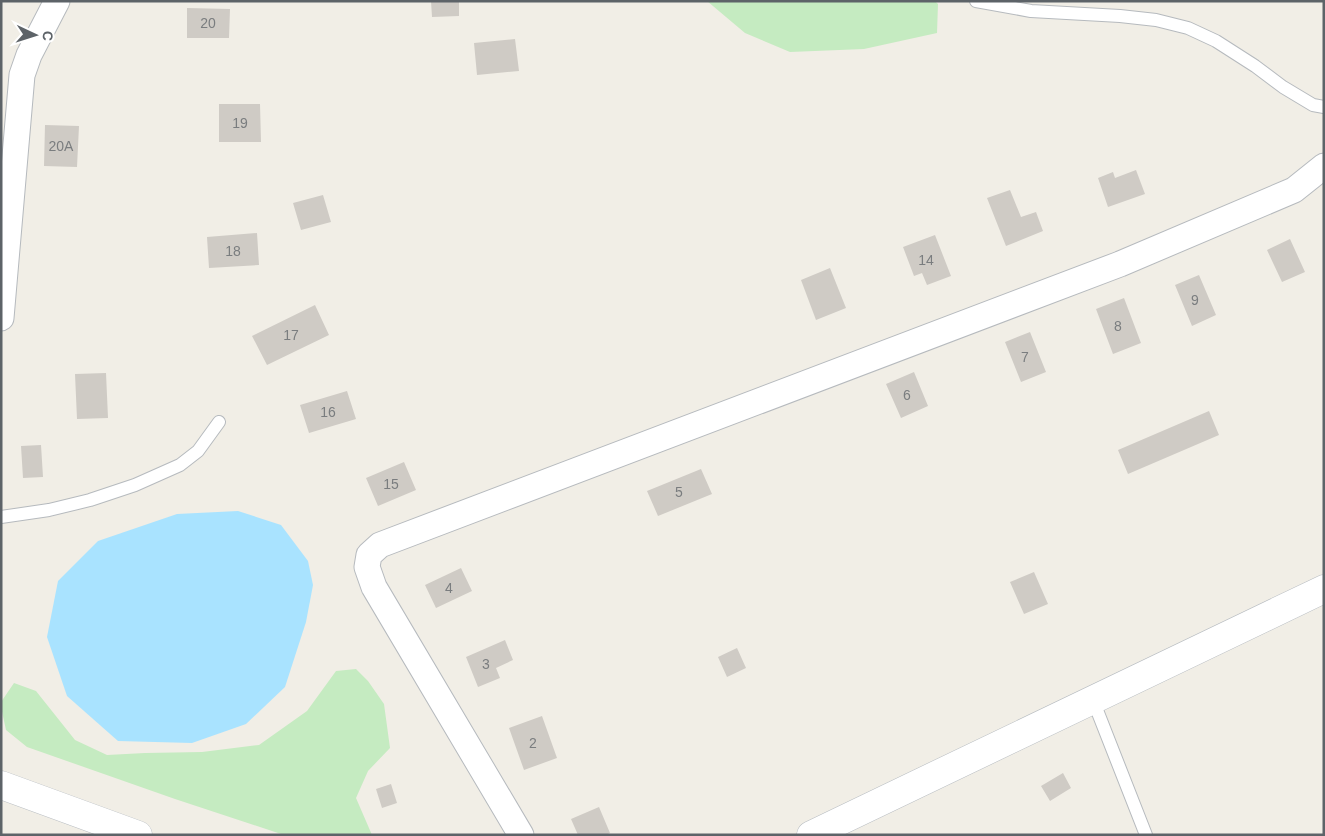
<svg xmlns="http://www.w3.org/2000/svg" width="1325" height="836" viewBox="0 0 1325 836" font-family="Helvetica,sans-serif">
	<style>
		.green { fill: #c5ebc1 }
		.water { fill: #a9e3ff }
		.building { fill: #cfcbc5 }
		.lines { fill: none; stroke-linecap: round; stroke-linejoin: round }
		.lane-casing { stroke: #b6babe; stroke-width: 14 }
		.street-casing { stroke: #b6babe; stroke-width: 27 }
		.secondary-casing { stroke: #b7bcc1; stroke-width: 29 }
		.lane { stroke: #fff; stroke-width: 12 }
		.street { stroke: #fff; stroke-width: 25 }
		.secondary { stroke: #fff; stroke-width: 28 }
		.labels { text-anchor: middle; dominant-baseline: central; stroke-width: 4; stroke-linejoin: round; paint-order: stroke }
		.number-label { font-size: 14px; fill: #7a7d7f }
	</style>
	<rect width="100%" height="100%" fill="#f1eee6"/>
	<path class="green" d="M707,1h228l3,3 -1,29 -73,16 -74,3 -45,-19z
		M356,669l12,12 16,23 6,44 -22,23 -12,27 16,37h-88l-109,-36 -148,-52 -21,-17 -5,-23v-5l13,-19 22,8 39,49 32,15 38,-2 57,-1 57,-7 48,-34 29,-40z"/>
	<path class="water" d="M238,511l43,14 27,36 5,24 -7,37 -21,65 -39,37 -54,19 -74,-2 -51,-45 -20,-59 11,-56 40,-40 79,-27z"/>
	<path class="building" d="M431,1h28v15l-27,1z
		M187,8l43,1 -1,29h-42z
		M515,39l4,32 -42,4 -3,-32z
		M219,104h41l1,38h-42z
		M45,125l34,1 -2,41 -33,-1z
		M1136,170l9,24 -37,13 -10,-29 15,-6 2,6z
		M1010,190l11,27 15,-5 7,19 -37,15 -19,-48z
		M323,195l8,27 -30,8 -8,-27z
		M257,233l2,32 -50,3 -2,-31z
		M935,235l16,41 -24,9 -5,-12 -8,3 -11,-29z
		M1290,239l15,33 -23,10 -15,-32z
		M830,268l16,40 -30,12 -15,-40z
		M1199,275l17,40 -24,11 -17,-41z
		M1124,298l17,45 -28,11 -17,-45z
		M315,305l14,30 -62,30 -15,-29z
		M1030,332l16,40 -25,10 -16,-40z
		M914,372l14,34 -27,12 -15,-34z
		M106,373l2,45 -31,1 -2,-45z
		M347,391l9,28 -47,14 -9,-28z
		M1209,411l10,24 -91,39 -10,-24z
		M41,445l2,32 -20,1 -2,-32z
		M404,462l12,28 -38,16 -12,-28z
		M701,469l11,25 -54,22 -11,-25z
		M461,568l11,23 -36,17 -11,-23z
		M1034,572l14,32 -24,10 -14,-32z
		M505,640l8,20 -17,8 4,10 -22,9 -12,-30z
		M737,648l9,20 -19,9 -9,-20z
		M542,716l15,42 -33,12 -15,-42z
		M1063,773l8,15 -21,13 -9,-15z
		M391,784l6,19 -15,5 -6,-19z
		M599,807l11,26 -4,2h-28l-7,-16z"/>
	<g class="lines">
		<defs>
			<path id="lane" d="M976,1l55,10 89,5 36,4 32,8 28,13 39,25 28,21 30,18 11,2
				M1,517l48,-7 41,-10 45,-15 45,-20 18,-14 21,-29
				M1093,700l53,135"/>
			<path id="street" d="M1,318l21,-243 7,-20 28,-54
				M521,835l-147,-248 -7,-20 2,-12 11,-10 740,-281 174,-74 30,-24"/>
			<path id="secondary" d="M1,785l137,50
				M811,835l513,-246"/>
		</defs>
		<use href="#lane" class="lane-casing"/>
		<use href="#street" class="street-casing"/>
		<use href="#secondary" class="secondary-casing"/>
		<use href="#lane" class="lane"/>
		<use href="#street" class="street"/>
		<use href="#secondary" class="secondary"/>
	</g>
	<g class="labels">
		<g class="number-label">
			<text x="208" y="23">20</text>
			<text x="240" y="123">19</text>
			<text x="61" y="146">20А</text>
			<text x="233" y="251">18</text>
			<text x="926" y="260">14</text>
			<text x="1195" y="300">9</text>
			<text x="1118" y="326">8</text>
			<text x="291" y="335">17</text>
			<text x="1025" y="357">7</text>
			<text x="907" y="395">6</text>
			<text x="328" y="412">16</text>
			<text x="391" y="484">15</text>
			<text x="679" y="492">5</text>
			<text x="449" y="588">4</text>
			<text x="486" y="664">3</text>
			<text x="533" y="743">2</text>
		</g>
	</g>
	<rect width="1325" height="836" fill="none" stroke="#5d6368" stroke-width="5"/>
	<g transform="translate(35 35) rotate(94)" stroke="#ffffff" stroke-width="4" paint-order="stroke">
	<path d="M0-4L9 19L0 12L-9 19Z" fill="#5d6368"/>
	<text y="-8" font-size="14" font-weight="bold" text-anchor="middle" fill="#5d6368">С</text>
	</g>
</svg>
